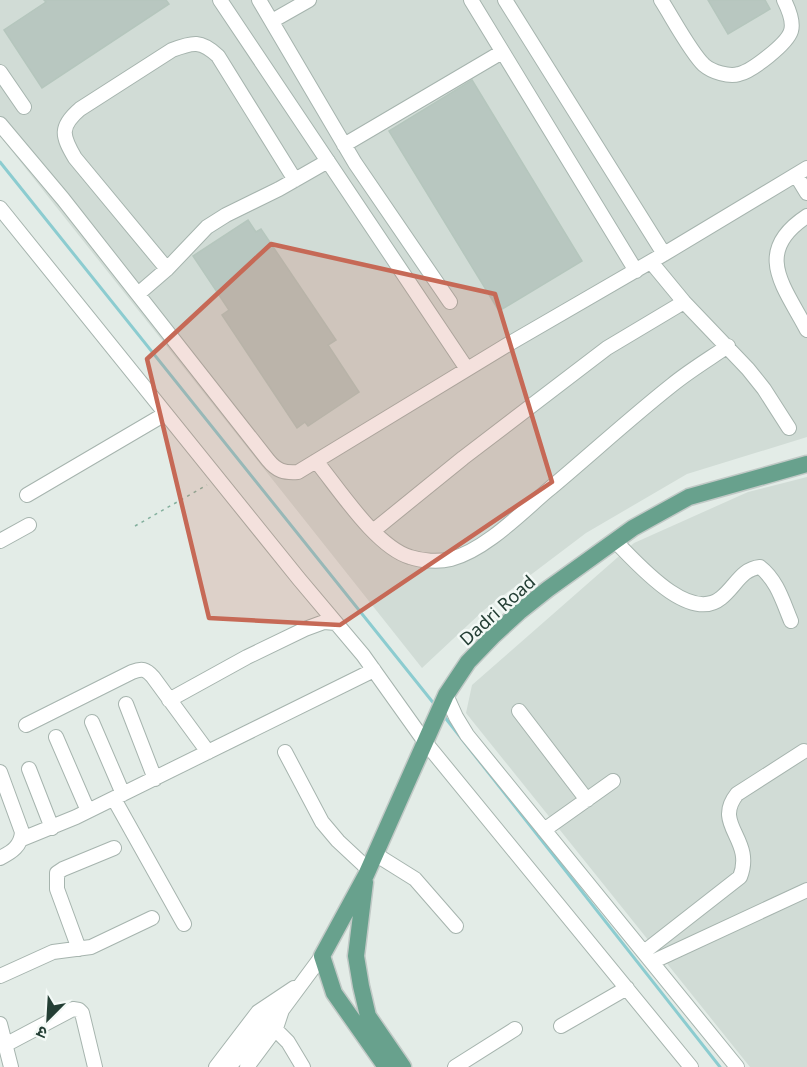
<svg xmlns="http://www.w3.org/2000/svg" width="807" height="1067" viewBox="0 0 807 1067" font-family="'Noto Sans','Noto Sans Devanagari',sans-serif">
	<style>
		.built { fill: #d1dcd6 }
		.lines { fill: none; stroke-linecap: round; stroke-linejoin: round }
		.stream { stroke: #8cccd0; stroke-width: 3 }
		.building { fill: #b8c7c0; stroke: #b5c6bd; stroke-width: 1.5 }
		.minor-casing { stroke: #a6b4ae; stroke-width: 16 }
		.major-casing { stroke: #c1c9c6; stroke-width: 19 }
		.path { stroke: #84b09e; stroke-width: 1.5; stroke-dasharray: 3 4.5; stroke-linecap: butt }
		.minor { stroke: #fff; stroke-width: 14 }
		.major { stroke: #68a18d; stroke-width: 16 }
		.marked { fill: #c66956; fill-opacity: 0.2; stroke: #c66956; stroke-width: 4.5; stroke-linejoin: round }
		.labels { text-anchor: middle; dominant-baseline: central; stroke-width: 5; stroke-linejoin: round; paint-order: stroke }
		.street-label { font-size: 18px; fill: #233e34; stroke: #f3f9f6 }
	</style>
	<rect width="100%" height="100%" fill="#e3ece7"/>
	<path class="built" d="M0,0h807v437l-120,37 -101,59 -102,77 -62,58 -422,-532z
		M807,477v590h-57l-284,-354 6,-28 162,-142 114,-51z"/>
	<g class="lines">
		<path class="stream" d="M0,162l435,543
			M443,715l277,352"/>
	</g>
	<path class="building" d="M44,0h122l3,4 -127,84 -38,-58 42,-28z
		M708,0h57l5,9 -42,25z
		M472,80l110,181 -83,50 -110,-180z
		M248,220l8,12 5,-3 75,111 -8,5 31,47 -51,34 -3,-4 -8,6 -75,-113 7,-5 -36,-54z"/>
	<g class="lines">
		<defs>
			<path id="minor" d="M220,0l247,369
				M259,0l96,163 95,139
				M471,0l165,271
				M505,0l159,254
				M661,0c11,17 30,53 43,65 8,7 25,12 35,9 13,-3 48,-30 52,-43 3,-10 -3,-23 -7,-31
				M272,21l37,-21
				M0,72l24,35
				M0,124l63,75 205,261c9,11 16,13 30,12l209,-127 157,-91 143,-86
				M344,145l158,-93
				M796,175l11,18
				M0,208l299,371 64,76 62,87 266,325
				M807,216c-55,36 -23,70 0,114
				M651,262l33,40 64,67 16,20 25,39
				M167,269l-92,-111c-13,-22 -16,-31 5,-49l92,-59c21,-8 29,-10 46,6l77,124
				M138,294l29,-25 40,-42 19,-12 53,-26 49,-28
				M316,461c23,28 60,86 94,96 12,4 29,5 41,2 34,-9 69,-45 96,-68 42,-35 82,-72 125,-106 17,-14 37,-26 56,-39
				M27,495l138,-81
				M373,531l90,-73 144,-110 77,-46
				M0,541l29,-16
				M615,541c21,21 74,83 106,57 15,-12 20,-29 39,-31 17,13 23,35 31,54
				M446,695l10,22 11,18 270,332
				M169,700l78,-43 58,-28 19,-7 12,1
				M126,704l29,75
				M519,711l68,89
				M92,722l31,72
				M26,725l106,-53c10,-4 14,-3 21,5l55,75
				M56,737l32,74
				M285,752l37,70 16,19 30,28
				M29,769l23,59
				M0,772l22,60c-1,14 -10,20 -22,26
				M114,799l70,125
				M544,830l69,-49
				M22,839l54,-22 298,-147
				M375,854l40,25 41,47
				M79,949l-22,-60v-16l6,-4 51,-21
				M644,952l96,-75c15,-38 -28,-52 -3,-83l67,-43
				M652,962l155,-72
				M0,976l53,-24 38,-5 61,-29
				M0,1024l11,43
				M561,1026l66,-38
				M278,1032l10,10 15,25
				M5,1045l68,-36 6,1 3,3 13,54
				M216,1067l42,-55 36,-24
				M229,1067l41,-48 12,-9
				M247,1067l29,-39 6,-18 40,-54
				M455,1067l60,-38"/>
			<path id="major" d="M365,882l-9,74 5,30 7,30 35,51
				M386,1067l-52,-74 -12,-37 44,-81 80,-180 22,-33 26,-27 25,-23 29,-23 85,-61 56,-31 118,-33"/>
		</defs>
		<use href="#minor" class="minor-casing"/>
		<use href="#major" class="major-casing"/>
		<path class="path" d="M135,526l72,-41"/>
		<use href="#minor" class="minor"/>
		<use href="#major" class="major"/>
	</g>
	<path class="marked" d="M271,244l224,50 57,188 -212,143 -131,-7 -62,-259z"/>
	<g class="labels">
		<g class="street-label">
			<text transform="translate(497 610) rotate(-42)">Dadri Road</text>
		</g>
	</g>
	<g transform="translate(48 1019) rotate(204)" stroke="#f3f9f6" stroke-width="4.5" paint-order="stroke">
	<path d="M0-4.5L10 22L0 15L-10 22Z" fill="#233e34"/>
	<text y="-9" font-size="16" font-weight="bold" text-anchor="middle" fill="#233e34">उ</text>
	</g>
</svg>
